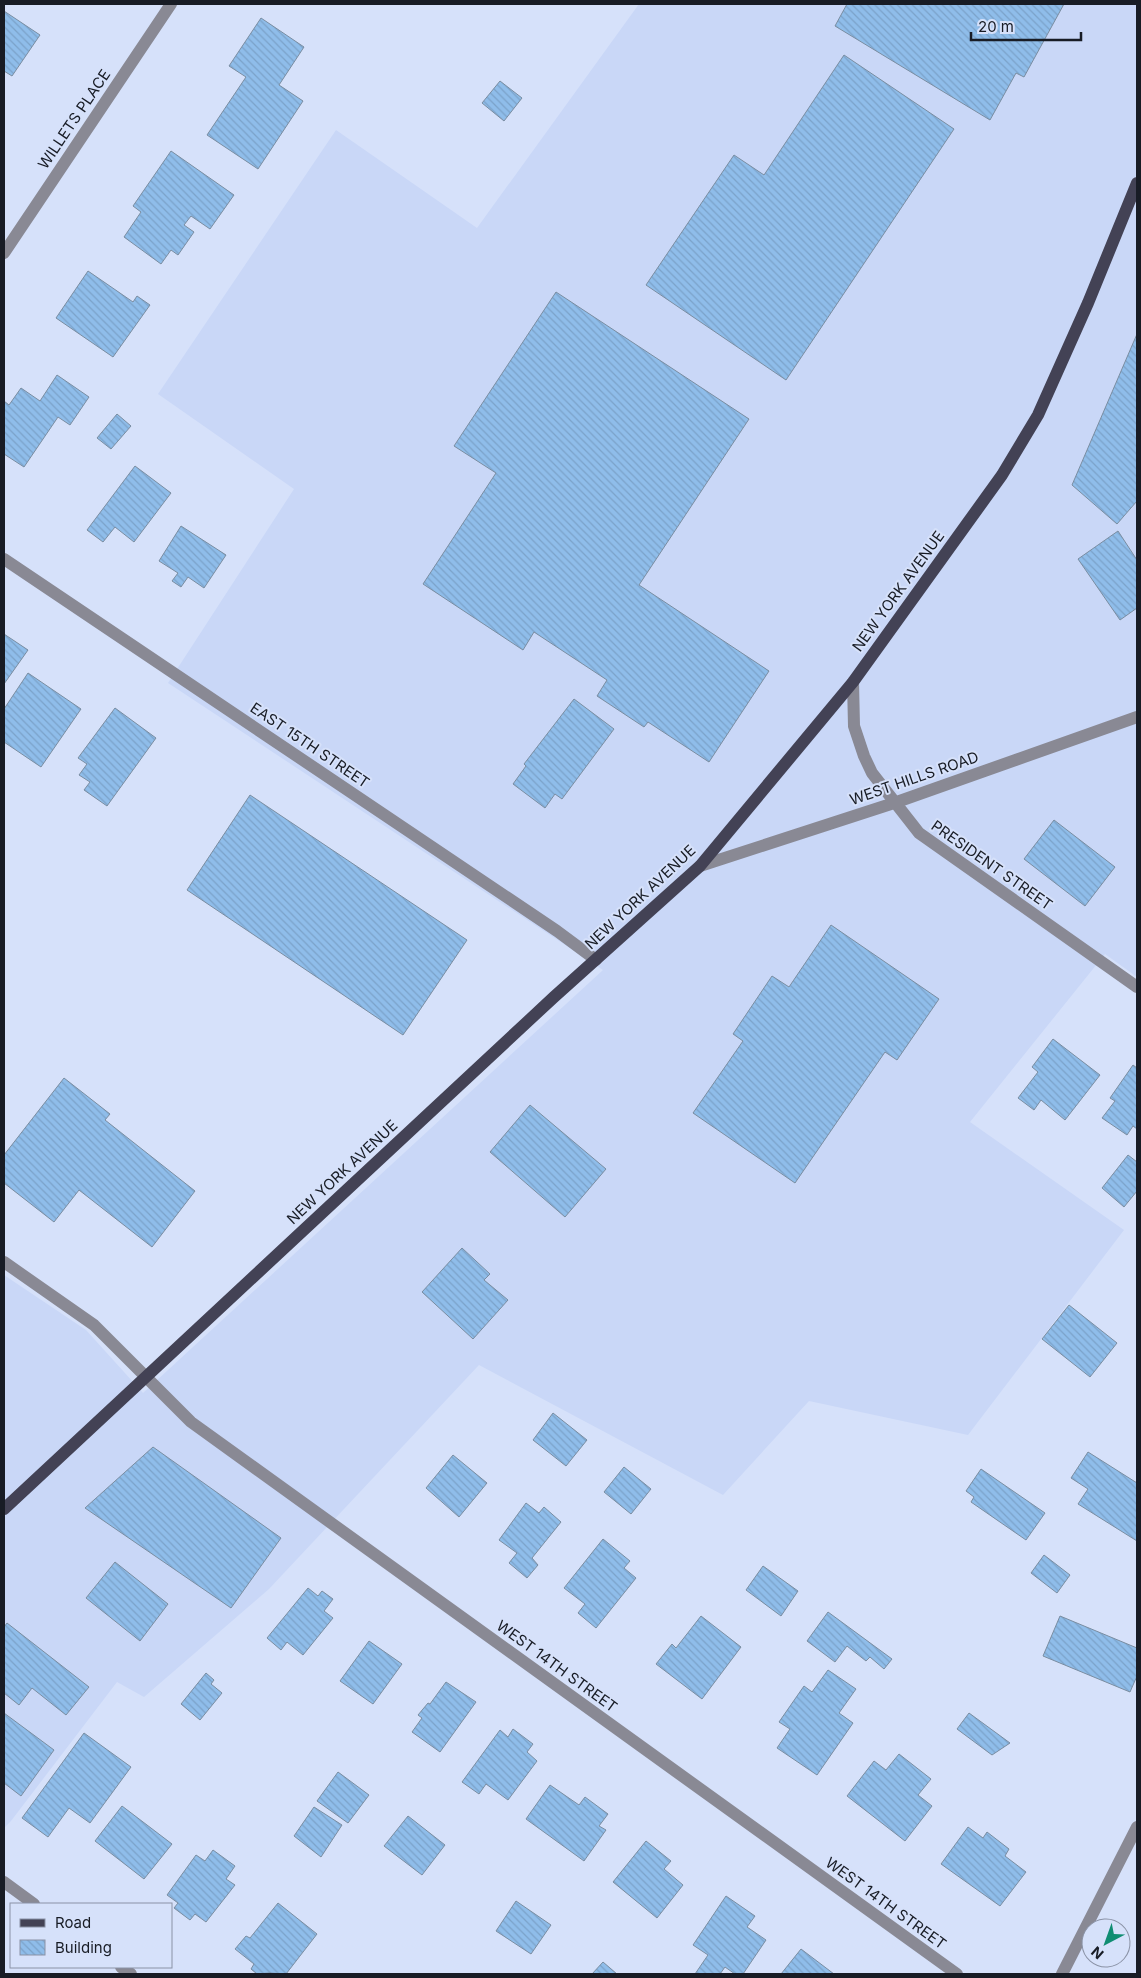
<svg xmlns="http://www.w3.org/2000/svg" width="1141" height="1978" viewBox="0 0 1141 1978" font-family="Inter,sans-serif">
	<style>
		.built { fill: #c9d7f7 }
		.building { fill: url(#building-back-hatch); stroke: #7a8da1 }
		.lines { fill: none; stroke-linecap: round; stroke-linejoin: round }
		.minor { stroke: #898994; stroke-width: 12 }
		.major { stroke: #434255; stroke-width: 12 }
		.labels { text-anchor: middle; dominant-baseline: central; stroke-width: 4; stroke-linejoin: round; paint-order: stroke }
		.street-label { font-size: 15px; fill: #181c25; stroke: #d6e1fa }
	</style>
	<defs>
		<pattern id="building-back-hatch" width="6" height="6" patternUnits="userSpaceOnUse" patternTransform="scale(1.25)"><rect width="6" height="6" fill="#8fbdea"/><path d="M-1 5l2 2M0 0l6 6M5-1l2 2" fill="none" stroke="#7ba2c9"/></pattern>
	</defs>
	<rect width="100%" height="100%" fill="#d6e1fa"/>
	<path class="built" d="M639,4h498v973l-32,-23 -135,168 154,108 -156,205 -159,-34 -86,94 -244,-130 -210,224 -125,108 -27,-15 -106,139 -7,7v-553l82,55 57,63 460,-423 -435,-287 126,-194 -136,-95 178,-264 141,98z"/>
	<path class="building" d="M847,4h217l-40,73 -8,-4 -26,47 -155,-94z
		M4,11l36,24 -28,41 -8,-5z
		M261,18l43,29 -25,38 24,16 -45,68 -51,-34 39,-58 -17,-11z
		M844,55l110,74 -168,251 -140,-95 88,-130 30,20z
		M500,81l22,17 -18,23 -22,-18z
		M171,151l63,44 -24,34 -19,-13 -7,9 10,7 -16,23 -7,-5 -10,14 -37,-27 17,-25 -8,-6z
		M88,271l45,31 4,-6 13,9 -37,52 -57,-39z
		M556,292l193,127 -110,166 130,86 -60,91 -61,-40 -4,5 -47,-31 10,-16 -73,-48 -11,18 -100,-66 73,-111 -42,-27z
		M1137,334v167l-20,23 -45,-39z
		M57,375l32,22 -19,28 -12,-8 -34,50 -20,-13v-53l5,4 12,-17 19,13z
		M117,414l14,12 -20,23 -14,-11z
		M135,466l36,27 -37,49 -19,-15 -12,15 -16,-12z
		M181,526l45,29 -22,33 -16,-11 -7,10 -9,-6 6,-8 -19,-12z
		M1118,531l19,29v48l-17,12 -42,-61z
		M4,634l24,16 -24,34z
		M28,673l53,36 -40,58 -37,-25v-33z
		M574,699l40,30 -52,70 -7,-5 -10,14 -32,-24 13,-18 -2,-2z
		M115,708l41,30 -49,68 -23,-16 6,-8 -11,-7 8,-11 -9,-6z
		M250,795l217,145 -64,95 -216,-145z
		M1054,820l61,47 -30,39 -61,-47z
		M831,925l108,74 -42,61 -12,-8 -90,131 -102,-70 50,-72 -10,-7 39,-58 17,11z
		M1053,1039l47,36 -35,45 -24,-20 -7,10 -16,-12 20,-26 -6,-5z
		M1133,1065l4,3v61l-4,-3 -6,9 -25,-17 13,-17 -5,-3z
		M64,1078l46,36 -5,6 90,71 -43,56 -73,-57 -25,32 -50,-39v-28z
		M530,1105l76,64 -41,48 -75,-65z
		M1128,1155l9,7v29l-13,16 -22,-19z
		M462,1248l28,26 -6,6 24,20 -35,39 -51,-47z
		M1069,1305l48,38 -27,34 -48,-38z
		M553,1413l34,27 -21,26 -33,-26z
		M153,1447l128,91 -50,70 -146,-100z
		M1088,1452l49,31v58l-59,-37 10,-15 -17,-11z
		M453,1455l34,28 -28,34 -33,-29z
		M624,1467l27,22 -20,25 -27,-22z
		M981,1469l64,44 -19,27 -55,-38 3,-5 -8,-6z
		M526,1503l13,10 5,-6 17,15 -29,36 6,7 -11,13 -18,-15 8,-10 -18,-13z
		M603,1539l27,22 -6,7 12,10 -40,50 -18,-15 7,-9 -21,-16z
		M1044,1555l26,20 -13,18 -26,-20z
		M115,1562l53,42 -28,37 -54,-43z
		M763,1566l35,25 -17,25 -35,-26z
		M308,1588l10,8 4,-5 11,8 -9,12 9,7 -30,37 -16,-13 -6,8 -14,-12z
		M828,1612l64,47 -8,10 -14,-12 -4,4 -19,-15 -12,16 -28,-21z
		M701,1616l40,31 -39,52 -46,-35 16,-20 4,4z
		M1060,1616l77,32v28l-7,16 -87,-36z
		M7,1623l82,64 -23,28 -34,-27 -13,17 -15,-12v-66z
		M369,1641l33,23 -29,40 -33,-23z
		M828,1670l28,19 -17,24 14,10 -36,52 -40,-27 13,-19 -11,-7 25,-36 8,6z
		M206,1673l8,7 -3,4 11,9 -22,27 -19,-16z
		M446,1682l30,20 -36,50 -28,-20 10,-14 -4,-3 10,-12 2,1z
		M4,1713l50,37 -33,46 -17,-13z
		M969,1713l41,30 -18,12 -35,-26z
		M513,1729l20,15 -6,8 10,9 -29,39 -22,-16 -7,10 -17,-12 38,-52 8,7z
		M84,1733l47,34 -41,56 -21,-15 -21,29 -26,-19z
		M899,1754l32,25 -13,16 14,11 -27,35 -58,-45 27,-35 12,9z
		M338,1772l31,23 -21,28 -31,-22z
		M550,1785l29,20 6,-8 23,17 -9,12 7,4 -22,31 -58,-42z
		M122,1806l50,38 -28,35 -49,-38z
		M314,1807l28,18 -21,32 -27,-21z
		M408,1816l37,29 -23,30 -38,-29z
		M968,1827l15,11 4,-6 22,17 -4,7 21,16 -26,34 -59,-42z
		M646,1841l25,20 -7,8 19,16 -26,33 -44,-36z
		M213,1850l22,16 -9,13 9,6 -29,37 -11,-8 -5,6 -16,-12 4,-5 -11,-8 29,-40 9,6z
		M726,1896l29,20 -8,11 19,13 -23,34h-8l-10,-7 -5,7h-25l13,-19 -15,-10z
		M516,1901l35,24 -20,29 -35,-23z
		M278,1903l39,31 -31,40 -17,-1 -12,1 -6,-5 3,-5 -19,-15 11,-13 4,2z
		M801,1949l33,25h-53z
		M603,1962l14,12h-25z"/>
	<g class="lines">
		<path class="minor" d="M4,253l167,-249
			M4,559l553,372 39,29
			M853,682l1,44 10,30 8,17 47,60 218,154
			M700,866l194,-63 243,-86
			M4,1262l90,63 97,97 766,552
			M4,1882l30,22
			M121,1967l10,7
			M1062,1974l75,-147"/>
		<path class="major" d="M4,1509l550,-512 146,-131 153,-184 149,-207 36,-60 50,-112 49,-120"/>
	</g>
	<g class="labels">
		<g class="street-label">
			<text transform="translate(74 119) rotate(-56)">WILLETS PLACE</text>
			<text transform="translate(898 591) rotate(-54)">NEW YORK AVENUE</text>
			<text transform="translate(310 745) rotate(34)">EAST 15TH STREET</text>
			<text transform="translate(914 778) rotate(-19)">WEST HILLS ROAD</text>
			<text transform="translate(992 865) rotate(35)">PRESIDENT STREET</text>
			<text transform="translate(640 897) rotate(-43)">NEW YORK AVENUE</text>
			<text transform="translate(342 1172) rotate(-43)">NEW YORK AVENUE</text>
			<text transform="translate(557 1666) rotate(36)">WEST 14TH STREET</text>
			<text transform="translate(886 1903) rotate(36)">WEST 14TH STREET</text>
		</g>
	</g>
	<rect width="1141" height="1978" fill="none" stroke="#181c25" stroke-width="10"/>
	<rect x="10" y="1903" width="162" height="65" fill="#d6e1fa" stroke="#8a92a5"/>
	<rect x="20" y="1919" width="25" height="8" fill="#434255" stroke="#8a92a5"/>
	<text x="55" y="1928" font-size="15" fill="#181c25">Road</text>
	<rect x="20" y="1940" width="25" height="15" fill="url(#building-back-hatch)" stroke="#8a92a5"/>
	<text x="55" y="1953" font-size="15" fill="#181c25">Building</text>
	<g transform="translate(1106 1943) rotate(221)"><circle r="24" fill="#d6e1fa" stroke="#8a92a5"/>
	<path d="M0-4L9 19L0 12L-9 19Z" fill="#108d72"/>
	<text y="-8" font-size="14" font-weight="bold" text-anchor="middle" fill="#181c25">N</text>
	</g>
	<path d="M971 32v8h110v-8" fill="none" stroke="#181c25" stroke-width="2.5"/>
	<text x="978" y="32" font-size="15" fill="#181c25" stroke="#d6e1fa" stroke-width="4" paint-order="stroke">20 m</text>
</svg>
